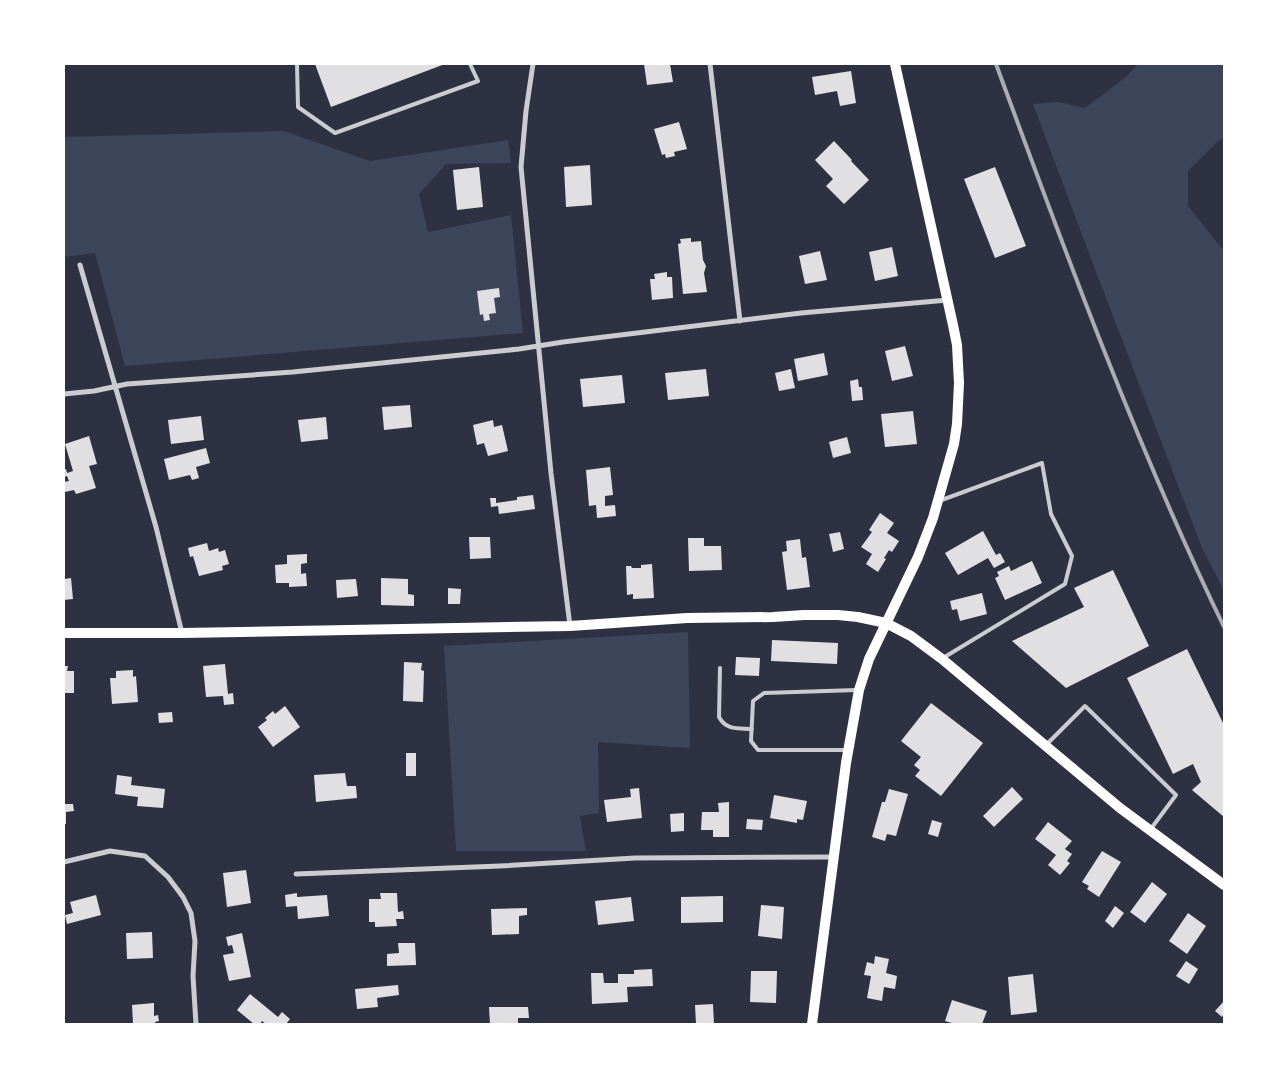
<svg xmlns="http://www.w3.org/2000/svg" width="1288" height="1088" viewBox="0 0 1288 1088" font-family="'Alegreya Sans',sans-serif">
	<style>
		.green { fill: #3c4559 }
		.building { fill: #e0e0e3 }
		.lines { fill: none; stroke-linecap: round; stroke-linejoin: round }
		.service { stroke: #caccd0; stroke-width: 4 }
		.minor { stroke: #caccd0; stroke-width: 5 }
		.secondary { stroke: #fff; stroke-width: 10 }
		.rail { stroke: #abadb3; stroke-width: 4 }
	</style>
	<rect width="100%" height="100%" fill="#2d3142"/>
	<path class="green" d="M1138,64h86v73l-7,5 -29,29v35l36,45v340l-22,-43 -109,-284 -60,-160 26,-2 26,6 41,-31z
		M284,131l86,30 138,-21 3,23 -65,1 -27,30 9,38 83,-17 12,118 -398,33 -30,-113 -31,4v-120z
		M688,632l2,116 -92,-6 1,71 -19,3 6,35h-130l-12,-205z"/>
	<path class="building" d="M315,64h130l-114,43z
		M644,64h26l3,18 -26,3z
		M851,71l5,32 -16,3 -3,-15 -22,4 -3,-18z
		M679,122l8,27 -13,3 1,4 -9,2 -1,-4 -3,1 -8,-26z
		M834,141l18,19 -1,1 18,19 -25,24 -18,-18 7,-7 -18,-19z
		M590,165l2,40 -26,2 -2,-40z
		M479,167l4,40 -26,3 -4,-40z
		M995,167l31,79 -31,12 -31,-79z
		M691,238v4l10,-1 2,19 3,6 -2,7 3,19 -24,2 -5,-50 3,-1 -1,-4z
		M892,247l6,29 -23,5 -6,-29z
		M820,251l7,29 -22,4 -6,-28z
		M667,272v5h5l1,21 -21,2 -2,-21h5l-1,-5z
		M499,288l1,9 -6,1 2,15 -7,1 1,6 -6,1 -1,-7 -3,1 -3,-24z
		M905,346l8,30 -21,5 -7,-30z
		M824,353l4,22 -30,6 -4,-22z
		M706,369l3,27 -41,4 -3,-27z
		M791,369l4,19 -16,3 -4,-18z
		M622,375l3,28 -42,4 -3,-28z
		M858,379l1,8h3l1,13 -11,1 -2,-20z
		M410,405l2,22 -28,3 -2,-23z
		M913,411l4,33 -32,3 -4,-33z
		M201,416l3,24 -33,4 -3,-24z
		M326,417l2,22 -27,3 -3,-22z
		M493,420l1,7 8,-2 6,26 -20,5 -4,-13 -7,2 -4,-20z
		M89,436l8,28 -8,2 7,22 -20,6 -2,-4 -9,2 -1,-10 5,-1 -2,-5 -3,1v-7l2,-1 1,4 6,-2 -8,-27z
		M847,437l4,16 -18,5 -4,-16z
		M206,448l4,15 -14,4 3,11 -7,2 -2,-5 -21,5 -5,-21z
		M610,467l3,28 -8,1v10l10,-1 1,11 -19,2 -1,-13 -7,1 -3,-36z
		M533,495l2,14 -36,5 -1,-8 -7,1 -1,-9h6v5l21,-3v-3z
		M880,513l14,10 -7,10 12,8 -7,11 -3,-2 -5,8 2,1 -8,13 -12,-8 6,-10 -11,-7 11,-15 -3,-2z
		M983,531l13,24 4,-2 5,9 -11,6 -6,-10 -30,17 -13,-22z
		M840,532l4,17 -11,3 -4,-18z
		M469,537h21l1,21 -21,1z
		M688,538h16v8h17l1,24 -33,1z
		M800,539l2,19 4,-1 4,30 -23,3 -5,-38 5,-1 -1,-10z
		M207,543l2,8 9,-3 1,4 6,-2 4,14 -7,2 1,4 -24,6 -6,-20 -3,1 -2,-9z
		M307,554v9l-6,1v10l5,-1 1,13 -18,1v-4h-13l-1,-18 12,-1v-9z
		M1032,561l10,22 -37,17 -10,-22 4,-2 -2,-4 12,-6 2,5z
		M652,564l2,34 -21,1v-5l-6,1 -1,-29h5l1,2h9v-3z
		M1113,570l36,76 -83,42 -54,-47 72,-34 -10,-19z
		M71,578l2,21 -9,1v-21z
		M381,578l27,1v15l6,1v11l-33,-1z
		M356,579l2,17 -21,2 -1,-18z
		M448,588l13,1 -1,15h-12z
		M982,593l5,21 -27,7 -3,-12 -5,1 -2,-9z
		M772,640l66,3 -1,21 -66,-3z
		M1187,649l37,76v92l-32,-27 9,-8 -8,-18 -20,10 -46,-96z
		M736,657l24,1 -1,18 -24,-1z
		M404,662l18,1 -1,7 3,1 -1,31 -20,-1z
		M225,664l3,30 5,-1 1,11 -10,1 -1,-9 -17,1 -3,-31z
		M64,666h4l-1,5h7v22h-10z
		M133,670v7l3,-1 2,26 -26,2 -2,-26h6v-7z
		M931,703l52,40 -42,53 -26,-20 5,-6 -6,-5 7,-8 -20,-16z
		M285,706l15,21 -27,20 -15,-20 9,-7 -2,-2 8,-7 2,3z
		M172,712l1,10 -14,1 -1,-10z
		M406,753h10v23h-10z
		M345,773l2,13h9l1,12 -41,4 -2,-27z
		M117,775l15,2 -1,8 34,4 -2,19 -26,-2 1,-9 -23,-3z
		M1012,787l11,12 -29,28 -11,-11z
		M639,788l3,30 -35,4 -3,-22 27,-3 -1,-8z
		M889,789l19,5 -12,42 -9,-2 -2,7 -13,-4 10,-35h3z
		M774,795l33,6 -4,19 -6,-1v4l-27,-5z
		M729,802v35h-16v-7h-12l1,-18h17l-1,-9z
		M64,804h9l1,7 -8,1v12h-2z
		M684,813v18l-13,1 -1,-18z
		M747,819l16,1 -1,10 -16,-1z
		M932,820l10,3 -4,14 -10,-3z
		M1048,822l24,19 -7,8 7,5 -5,7 3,2 -10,12 -12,-10 8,-10 -21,-16z
		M1102,851l19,11 -22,35 -12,-8 2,-3 -7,-4z
		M246,870l5,33 -24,4 -4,-34z
		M1152,882l15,12 -22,29 -15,-11z
		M297,893v4l30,-2 2,21 -31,3 -1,-13 -11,1 -1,-12z
		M380,893h17l1,19 5,-1 1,8h-8l1,7 -22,1v-5h-6v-23h12z
		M96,895l5,20 -34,9 -2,-9 8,-2 -3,-11z
		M723,896v26l-42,1v-26z
		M631,897l3,24 -36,4 -3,-24z
		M761,905l23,2 -2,32 -24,-3z
		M1115,906l9,7 -11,15 -8,-7z
		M527,908v7l-8,1v18l-27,1 -1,-26z
		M1188,913l18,13 -19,28 -18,-13z
		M152,932l1,26 -26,1 -1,-26z
		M242,933l9,44 -22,4 -6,-26 11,-2 -2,-8 -4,1 -2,-9z
		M398,943h17l1,22 -29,1v-12l12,-1z
		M875,956l14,3 -3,14 11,3 -2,13 -11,-2 -2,14 -15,-3 4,-22 -7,-1 3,-13 7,2z
		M1186,961l12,8 -9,15 -13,-8z
		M652,969l1,17 -26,1 1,15 -36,2 -1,-31h12l1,10h14v-9h16v-4z
		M751,971h26l-1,32 -26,-1z
		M1033,974l4,38 -26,3 -3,-38z
		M398,985l1,10 -22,3 1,9 -21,2 -2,-20z
		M250,994l28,23 4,-5 8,7 -4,5h-20l-4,-3 -2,3h-6l-17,-14z
		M952,1000l35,11 -5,13h-27l-10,-3z
		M1224,1001v12l-2,4 -7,-6z
		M154,1003v13l4,-1 1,6 -4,1v2h-22l-1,-19z
		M713,1004l1,20h-18l-1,-19z
		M489,1007h39l1,11h-11v6h-28z"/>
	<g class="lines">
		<path class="service" d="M297,64l1,43 37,26 143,-52 -8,-17
			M939,501l103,-38 9,51 21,42 -7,28 -122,74
			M720,668l-1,49c7,13 18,11 33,12
			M1047,744l38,-38 91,89 -26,35
			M848,750h-90l-7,-9 2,-40 11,-8 93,-3"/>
		<path class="minor" d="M533,64l-7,47 -5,56 30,306 19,153
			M710,64l30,257
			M80,265l76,262 26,106
			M64,394l30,-3 33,-7 166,-12 226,-23 44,-7 238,-29 147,-13
			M64,862l46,-11 35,5 23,21 15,20 8,16 4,28 -2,35 3,48
			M296,874l204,-8 135,-8 198,-1"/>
		<path class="secondary" d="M64,633h118l388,-7 117,-8 86,-1 31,-2h34l20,2 28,6 25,13 31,23 178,149 104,77
			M812,1024l34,-261 13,-73 10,-31 49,-102 15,-39 21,-74 3,-20 2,-41 -2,-38 -4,-20 -58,-261"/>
		<path class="rail" d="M996,64c70,190 140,381 228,563"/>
	</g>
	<rect width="1288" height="1088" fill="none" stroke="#ffffff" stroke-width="130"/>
</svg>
